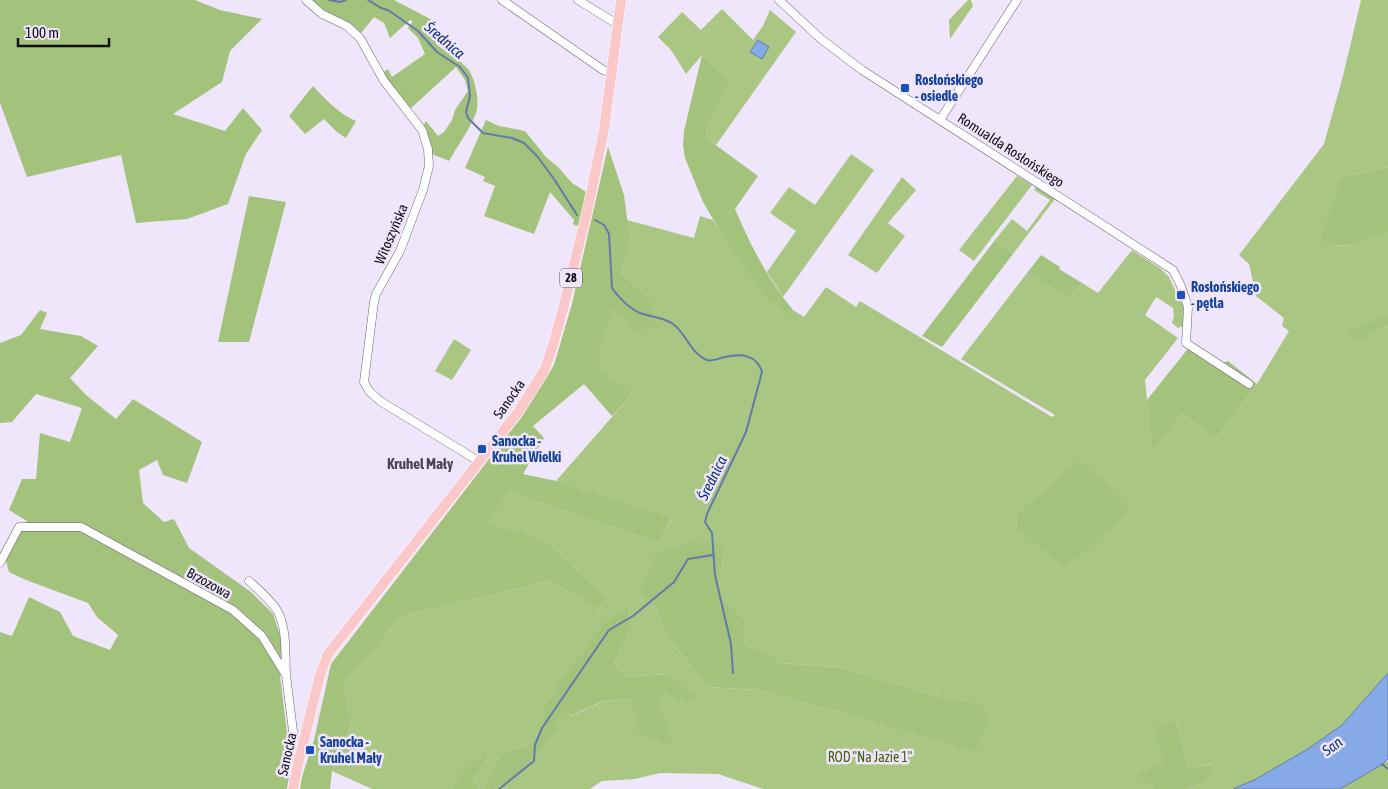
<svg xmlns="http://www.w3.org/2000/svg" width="1388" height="789" viewBox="0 0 1388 789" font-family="'Asap Condensed',sans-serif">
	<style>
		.green { fill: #a9c683; fill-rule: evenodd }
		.forest { fill: #a3c27c }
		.water { fill: #86a9e8; stroke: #637aa9 }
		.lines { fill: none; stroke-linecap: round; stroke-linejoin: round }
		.stream { stroke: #637aa9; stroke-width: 2 }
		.minor-casing { stroke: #696173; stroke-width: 9 }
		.major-casing { stroke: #fff; stroke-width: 11 }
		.minor { stroke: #fff; stroke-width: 8 }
		.major { stroke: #fac8c8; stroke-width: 10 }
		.transit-dot { fill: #1a4fb4; stroke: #efe6fb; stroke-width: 2 }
		.labels { text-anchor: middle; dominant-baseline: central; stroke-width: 5; stroke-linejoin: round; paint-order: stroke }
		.shield { fill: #efe6fb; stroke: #544f5a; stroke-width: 1 }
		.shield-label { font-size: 12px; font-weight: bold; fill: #110e15 }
		.transit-label { font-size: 14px; font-weight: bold; fill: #164399; stroke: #efe6fb; text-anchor: start }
		.street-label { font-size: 14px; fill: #110e15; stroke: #efe6fb }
		.park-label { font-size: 14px; fill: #466017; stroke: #efe6fb }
		.water-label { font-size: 15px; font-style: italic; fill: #0d337b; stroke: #efe6fb }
		.neighbourhood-label { font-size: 15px; font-weight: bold; fill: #4b4455; stroke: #efe6fb }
	</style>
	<rect width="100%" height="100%" fill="#efe6fb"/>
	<path class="green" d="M968,0h3l2,6 -23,33 -1,-19z
		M1361,0h27v167l-46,10 -13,69 26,-1 33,-12v81l-43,18 14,10 29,-17v348l-46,52 -34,24 -52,30 -23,10h-45l17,-6 8,-19 -24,4 -13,-46 -13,40 -24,13 15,14h-391l-45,-15 -58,-1 -25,6 -33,2 -12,8h-95l22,-15 37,-55 17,-12v9l34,-15 26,-2 28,6 6,-13 26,12 -24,-30 -41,3 -12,-14 16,-33 -1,-22 -72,75 -2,10 -13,14 6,20 -22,19 -24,7 -20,36h-2l-7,-10 13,-19 -28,18 -6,11h-80l-40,-18 19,-47 -6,-32 1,-14 25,-22 28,-39 150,-36 50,28 8,-11 -63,-59 -60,-16 25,-31 150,51 13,-24 -116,-38 76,-87 -46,-30 26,-55 10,5 5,7 22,-23 -28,-25c8,-23 10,-29 6,-53l67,18 6,-22 13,4 7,11 70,83 3,-4 11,7 22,-30 30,20 4,-6 192,116 3,-2 -94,-56 66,-86 42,25 13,-15 16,10 34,-43 29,19 8,8 11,24 3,2v23l-5,2 -6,-5 2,-7 -1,-8 -17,-11 -11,18 33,23 -33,42 7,69 30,-35 34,25 41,-55 32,-53 -7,-5 2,-8 -28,-22 -7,-32 -10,-9 85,-111 19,-68zM725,545l-7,49 28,27 -2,24 28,8 6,10 60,4 96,28 46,9 -128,11 -96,-25 -49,-3 -40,-52 -13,-30z
		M722,9l31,31 10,-14 7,-16 26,22 -80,113 -10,-7v-8l22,-51 -26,-24 -16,19 -15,-24 -13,-13 24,-25 19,18z
		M851,154l23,16 -91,127 -16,-25 29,-41 -26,-18 19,-26 26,18z
		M1017,176l15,9 -58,76 -15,-11z
		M902,177l14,13 -28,33 17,13 -28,37 -29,-18z
		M1036,187l19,12 -42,55 -18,-14 17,-21 15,12 23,-31 -16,-10z
		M454,339l17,11 -19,30 -17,-9z"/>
	<path class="forest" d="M0,0h195l25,10 42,9 -32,32 -8,31 -49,32 52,17 18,-23 19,22 -16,24 -18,50 -41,15 -51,4 -15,-68 -94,22 -27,-74z
		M312,0h82l40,21c3,8 -1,15 2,23 10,8 22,14 31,24 8,8 13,34 9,45 -6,16 -18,32 -27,48l-17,-7 -4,-17 -5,-11 3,-5 12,15 6,-4 8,-12 3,-10 13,-19 -3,-11 -9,-13 -45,41 -24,-26 -5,-9 6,-4 4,8 33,-23 -7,-16 -10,-10 5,-7 -3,-1 -20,18 -6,-15 -10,-6 -13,16c-16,-14 -35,-18 -49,-33z
		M702,55l27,25 -23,50v8l52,38 -23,33c15,35 33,71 58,101l-3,5 -24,-18 -46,-66 -17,-29 -18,-44 -2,-13 1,-14z
		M313,86c12,13 26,28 43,35l-10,17 -9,-6 -13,-13 -19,15 -16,-18z
		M486,120l13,6 26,5 21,26 13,11 13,15 14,9 -6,32 -4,2 -3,-2 1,-4 -24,-28 -16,42 -50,-18 11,-30 -12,-5 2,-4 -20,-9z
		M608,147l16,48 6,45 -2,12 -7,21 28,25 7,30 -25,2c-4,-11 -9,-16 -19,-21l-11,32 -3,28 34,25 -20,22 -28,-32 -51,42 11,12 -21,36 33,7 116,37 -13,25 -150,-51 -24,31 59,16 63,59 -8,11 -50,-28 -150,36 -28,39 -25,22 -1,14 6,32 -19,47 -2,18h-30l2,-12 12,-37 17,-76 192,-249 31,-50 18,-61z
		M1388,167v66l-33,12 -26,1 -8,-8 21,-61z
		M249,196l37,6 -37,140h-31z
		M995,240l18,14 -71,93 -20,-11z
		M1041,255l19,12 -1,2 23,14 -13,15 -42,-25z
		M40,310l7,3 -7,16 41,7 17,10 -28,32 16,17 30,24 17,-20 69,43 -15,41 -24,-8 -6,-15 -18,10 4,33 21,19 10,-3 15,29 62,44 22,22 10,30 1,24 -4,8 11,89 -4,24h-287v-157l12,4 17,-39 31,15 13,24 37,14 8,-15 -21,-18 -9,-14 -62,-23 -17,-8 -4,-15 22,-36 -18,-11 13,-31h14l4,-46 30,9 12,-34 -46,-14 -24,28 -12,1v-80l21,-8z
		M1388,314v11l-29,17 -15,-10z
		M1190,346l32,17 6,-2 29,23 -41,55 -34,-25 -30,36 -5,-50z
		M1079,461l26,21 24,29 -64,57 -47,-40v-14z
		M691,542l34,3 -7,49 28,27 -2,24 28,8 6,10 60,4 96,28 47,9 8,17 -14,30 -123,-36 -96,-25 -49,-3 -40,-52 -13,-30 -13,-13 15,-39z
		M629,608l1,22 -16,33 12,14 41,-3 29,23 -5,7 -26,-11 -6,12 13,35 -7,4 -26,-10 -8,-35 -27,2 -34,15 1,-8 -16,11 4,10 -42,45 -22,15h-13l20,-36 24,-7 21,-19 -5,-20 13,-14 1,-10 26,-28 22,-32z
		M1176,722l13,46 25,-4 -9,19 -17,6h-34l-16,-14 25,-13 -9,-35z
		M487,750l-1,10 -13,19 7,10h-28l6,-11z
		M1388,761v28h-48l43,-25z"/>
	<path class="water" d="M758,40l11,7 -7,12 -12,-7z
		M1388,673v86l-5,5 -43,25h-107l23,-10 52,-30 34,-24z"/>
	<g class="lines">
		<path class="stream" d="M329,0l11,2 6,-2
			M368,0l13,8 7,2 30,21 19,21 23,15 8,11 2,18 -4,16 2,6 15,15 29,5 12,5 13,13 17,23 23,36
			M595,220l9,5 5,9 3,54c6,9 18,21 28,25 11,4 23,4 33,11 13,9 18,30 34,36 6,2 12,-2 18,-3 16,-4 32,-2 37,15l-16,60 -39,82 -2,8 7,11 3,42 16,69 2,29
			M1382,764l6,5
			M499,789l35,-28 1,-16 7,-17 67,-98 24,-14 41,-34 14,-23 25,-4"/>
		<defs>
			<path id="minor" d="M306,0l16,14 25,12 13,12 24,43 38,49 6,19 1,17 -6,24 -23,61 -24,43 -2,8 -10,80 5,9 11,10 100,61
				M502,0l101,70 9,3
				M578,0l39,24
				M779,0l42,39 41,31 311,200 8,16 7,21 -2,36 63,41
				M940,120l77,-120
				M0,563l19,-36h62l152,83 29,26 24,39 9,72 5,9
				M249,581c10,9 22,19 29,31 9,18 7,41 8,61"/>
			<path id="major" d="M293,789l4,-21 23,-93 8,-21 191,-243 26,-42 9,-27 9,-33 25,-101 16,-79 17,-129"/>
		</defs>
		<use href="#minor" class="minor-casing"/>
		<use href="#major" class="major-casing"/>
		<use href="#minor" class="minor"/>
		<use href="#major" class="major"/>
	</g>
	<g class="transit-dot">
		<rect x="900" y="83" width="10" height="10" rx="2.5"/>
		<rect x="1176" y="290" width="10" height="10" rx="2.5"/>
		<rect x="477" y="444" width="10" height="10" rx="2.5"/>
		<rect x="305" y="745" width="10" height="10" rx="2.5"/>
	</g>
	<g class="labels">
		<rect class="shield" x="560" y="268.5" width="22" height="19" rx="4"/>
		<g class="shield-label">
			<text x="571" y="278">28</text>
		</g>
		<g class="transit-label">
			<text x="915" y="80">Rosłońskiego<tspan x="915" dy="16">- osiedle</tspan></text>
			<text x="1191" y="287">Rosłońskiego<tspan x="1191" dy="16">- pętla</tspan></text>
			<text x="492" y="441">Sanocka -<tspan x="492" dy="16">Kruhel Wielki</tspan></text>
			<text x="320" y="742">Sanocka -<tspan x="320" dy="16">Kruhel Mały</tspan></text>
		</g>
		<g class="street-label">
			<text transform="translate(1011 150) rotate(33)">Romualda Rosłońskiego</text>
			<text transform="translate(391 234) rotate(-67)">Witoszyńska</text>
			<text transform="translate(509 399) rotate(-55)">Sanocka</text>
			<text transform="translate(209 583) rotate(29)">Brzozowa</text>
			<text transform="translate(287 754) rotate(-77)">Sanocka</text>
		</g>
		<g class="park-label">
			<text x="870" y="757">ROD "Na Jazie 1"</text>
		</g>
		<g class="water-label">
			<text transform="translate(445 40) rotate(41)">Średnica</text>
			<text transform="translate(712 478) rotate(-64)">Średnica</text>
			<text transform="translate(1332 746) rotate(-37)">San</text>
		</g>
		<g class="neighbourhood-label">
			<text x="420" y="463">Kruhel Mały</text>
		</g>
	</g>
	<path d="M18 38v8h91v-8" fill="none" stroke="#110e15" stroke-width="2.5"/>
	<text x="25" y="38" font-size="15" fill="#110e15" stroke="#efe6fb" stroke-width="4" paint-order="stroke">100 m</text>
</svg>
